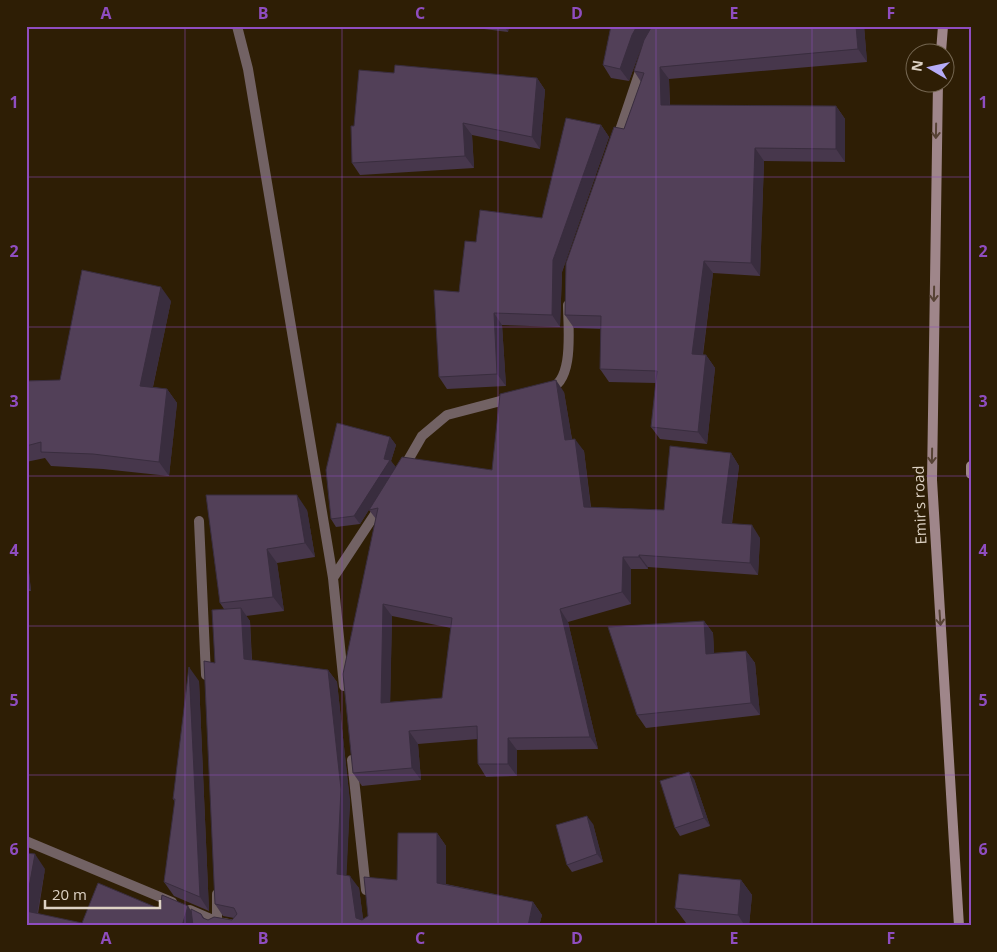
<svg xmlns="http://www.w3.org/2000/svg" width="997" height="952" viewBox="0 0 997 952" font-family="'Open Sans',sans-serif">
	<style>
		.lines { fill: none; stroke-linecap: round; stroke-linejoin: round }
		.street { stroke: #726264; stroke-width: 10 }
		.secondary { stroke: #9f868a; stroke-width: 10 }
		.wall { fill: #47374c; fill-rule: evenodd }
		.shaded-wall { fill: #392d3e }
		.building { fill: #524058; stroke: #392d3e; fill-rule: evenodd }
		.oneway { stroke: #564234 }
		.grid { fill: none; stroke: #8f4dc0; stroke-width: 1; stroke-opacity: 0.55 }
		.labels { text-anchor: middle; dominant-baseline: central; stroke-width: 4.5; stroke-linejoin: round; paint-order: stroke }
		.street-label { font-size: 15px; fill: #ddd2c4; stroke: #2e1e05 }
		.neatline { fill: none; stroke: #8f4dc0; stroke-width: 2 }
		.grid-label { font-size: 16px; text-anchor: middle; font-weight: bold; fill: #8f4dc0 }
	</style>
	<rect width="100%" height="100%" fill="#2e1e05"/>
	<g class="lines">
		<path class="street" d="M237,26l11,43 85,509 11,108
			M617,139l25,-74
			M548,389c27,-6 20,-62 20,-84
			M403,469l19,-33 25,-21 65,-17
			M199,521l7,154
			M333,578l48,-73
			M352,760l14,130
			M26,841l146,61
			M217,894v32
			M190,910l28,12 21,4"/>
		<path class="secondary" d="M941,52l2,-26
			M938,82l-6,398 27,446
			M971,466v8"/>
	</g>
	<path class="wall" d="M460,26h49l-1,6z
		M611,26h253l3,36 -198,17 1,26 166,1 9,13v43l-81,-1 -4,115 -47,-3 -10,82h3l9,13 -8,76 -47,-5 -9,-12 5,-44 -47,-1 -9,-13 1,-40 -27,-1 -9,-13 59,-186 17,-47 -7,-11 10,-29 -3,6 -12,33 -18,-3 -8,-13z
		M394,73l143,5 8,12 -5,59 -68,-14 2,33 -114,7 -8,-12 2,-37z
		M601,125l8,12 -47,135 -2,55 -58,-2 4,61 -59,3 -8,-12 20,-85 17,-50 66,-24z
		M171,301l-18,86 14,2 10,14 -8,73 -66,-7 -52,-3 -6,-8 -19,4v-81l34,-1z
		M564,392l8,47 12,12 7,56 73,3 67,-57 8,13 -7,58 28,14 -2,37 -110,-8v2h-17v35l-63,18 30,127 -81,1v26l-31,1 -8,-13v-25l-60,5 3,36 -59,6 -9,-13 23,-254 -7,-9 18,-29 -27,43 -24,3 -5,-8 59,-82 6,8 -5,16 4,6 97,3zM392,616l59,12 -9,70 -52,4z
		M206,495l101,15 8,47 -38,6 7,48 -38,5 4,5 2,39 76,10 9,12 13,120 -4,73 13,13 4,31 5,-3 29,-36 40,-47 9,13v38l87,18 9,13 -3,11h-513l19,-57 -7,45 44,9 78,-14 31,2 10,3 4,5 3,1h24l2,-2 -11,-2 -8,-12v-241l9,-54 -4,-6z
		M26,553l1,1 4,37h-5z
		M704,621l9,12 1,20 32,-2 9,12 5,52 -114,13 -9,-13z
		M199,681l10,230 -35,-15 -10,-14 11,-80 -2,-3z
		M694,779l16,47 -30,10 -5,-8z
		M593,824l10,38 -31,10 -5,-7z
		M741,880l11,15 -3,31h-41l-22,-3 -11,-15z"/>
	<path class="shaded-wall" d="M504,26h5l-1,6z
		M637,26h16l-12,22 -12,33 -9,-12 12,-34z
		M856,26h8l3,36 -9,-13z
		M660,67l9,12 1,39 -9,-13z
		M537,78l8,12 -5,59 -8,-12z
		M836,106l9,13v43l-9,-13z
		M463,123l9,12 2,33 -9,-12z
		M601,125l8,12 -47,135 -2,55 -8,-12 1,-55z
		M755,148l9,13 -4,115 -9,-13z
		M704,261l9,12 -12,94 -9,-13z
		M161,287l10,14 -21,99 -10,-14z
		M494,313l8,12 4,61 -9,-12z
		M706,355l9,13 -8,76 -9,-12z
		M556,380l8,12 10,60 -9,-12z
		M167,389l10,14 -8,73 -10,-14z
		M390,437l6,8 -5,16 5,6 -36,57 -6,-8 30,-57z
		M575,439l9,12 8,68 -8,-12z
		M731,453l8,13 -9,70 -8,-13z
		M297,495l10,15 8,47 -10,-14z
		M752,525l8,13 -2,37 -8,-12z
		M267,549l10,14 7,48 -11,-14z
		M26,553l1,1 4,37 -5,-7z
		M639,555l9,12v2l-9,-12z
		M623,557l8,12v35l-9,-12z
		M383,604l9,12 -2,99 -9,-12z
		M241,608l9,13 2,50 -8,-12z
		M560,609l8,13 30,127 -8,-12z
		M704,621l9,12 2,34 -9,-13z
		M746,651l9,12 5,52 -9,-12z
		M189,667l10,14 10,230 -9,-14z
		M328,670l9,12 13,120 -4,85 -9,-13z
		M409,731l9,13 3,36 -9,-12z
		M508,738l9,12v26l-9,-12z
		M689,772l5,7 16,47 -6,-8z
		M587,816l6,8 10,38 -6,-8z
		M437,833l9,13v49l-9,-12z
		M35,854l10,15 -10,57 -9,-13v-9z
		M350,876l9,12 5,38 -8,-8z
		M741,880l11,15 -3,31h-4l-7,-11z
		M533,902l9,13 -3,11h-11z
		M188,906l10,15 -2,5h-14z"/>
	<path class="building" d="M611,26h26l-5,9 -12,34 -17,-4z
		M652,26h204l2,23 -198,18 1,38 175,1v43l-81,-1 -4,115 -47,-2 -12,93 14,1 -8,77 -47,-5 6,-56 -57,-2 1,-53 -36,-1 1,-52 48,-136 10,2 20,-56 -10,-2 10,-31z
		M395,65l142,13 -5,59 -69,-14 2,33 -113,7 -1,-37h3l5,-56 35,3z
		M566,118l35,7 -48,135 -1,55 -58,-2 3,61 -58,3 -5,-87 25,2 6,-51 11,1 4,-32 62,8z
		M82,270l79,17 -21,99 27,3 -8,73 -66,-8 -52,-2v-10l-15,4v-65l34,-1z
		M556,380l9,60 10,-1 9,68 80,3 6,-64 61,7 -9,70 30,2 -2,38 -111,-8v2h-16l-1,35 -62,17 30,128 -82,1v26h-30l-1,-38 -68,5 3,37 -59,5 -10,-99 35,-166 -9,2 33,-53 90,13 8,-76zM383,604l69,14 -10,80 -61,5z
		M337,423l53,14 -6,22 6,1 -36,56 -23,3 -5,-49z
		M206,495h91l8,48 -38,6 6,48 -53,6z
		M241,608l3,51 84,11 13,119 -4,85 13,2 6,42 6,2 6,-4 -4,-39 33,3 1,-47h39v50l96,19 -5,24h-335l-2,-17 10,5 2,4 5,2 6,-3 18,3 5,-6 -3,-6 -19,-4 -11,-243 11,2 -3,-53z
		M704,621l2,33 40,-3 5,52 -114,12 -29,-88z
		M189,667l11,230 -36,-15 11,-83h-2z
		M689,772l15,46 -29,10 -15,-47z
		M587,816l10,38 -30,11 -11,-40z
		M26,853l9,1 -9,50z
		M679,874l62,6 -3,35 -63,-7z
		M98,883l62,26 2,-14 26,11 -6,20h-156v-15l56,12z"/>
	<defs><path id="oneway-shaft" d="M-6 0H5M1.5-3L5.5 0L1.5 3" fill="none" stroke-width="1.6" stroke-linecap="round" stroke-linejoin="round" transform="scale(1.25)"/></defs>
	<g class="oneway">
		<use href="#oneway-shaft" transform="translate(936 131) rotate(91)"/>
		<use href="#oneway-shaft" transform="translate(934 294) rotate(91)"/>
		<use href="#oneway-shaft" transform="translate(932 456) rotate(91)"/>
		<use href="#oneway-shaft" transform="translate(940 618) rotate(86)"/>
	</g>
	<path class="grid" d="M185,26v900M342,26v900M498,26v900M656,26v900M812,26v900M26,177h945M26,327h945M26,476h945M26,626h945M26,775h945"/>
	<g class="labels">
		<g class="street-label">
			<text transform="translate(919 505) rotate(-92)">Emir's road</text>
		</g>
	</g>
	<rect width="997" height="952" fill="none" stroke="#2e1e05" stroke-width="55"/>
	<g transform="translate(930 68) rotate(279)"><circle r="24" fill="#2e1e05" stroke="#746651"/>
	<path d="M0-4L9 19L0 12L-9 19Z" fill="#b6acf8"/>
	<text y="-8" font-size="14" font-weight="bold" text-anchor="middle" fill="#ddd2c4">N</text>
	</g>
	<path d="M45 900v8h115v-8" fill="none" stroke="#ddd2c4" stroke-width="2.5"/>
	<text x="52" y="900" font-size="15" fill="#ddd2c4" stroke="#2e1e05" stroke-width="4" paint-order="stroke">20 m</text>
	<rect x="28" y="28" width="942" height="896" class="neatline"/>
	<g class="grid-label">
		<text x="106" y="19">A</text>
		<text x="263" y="19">B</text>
		<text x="420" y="19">C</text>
		<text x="577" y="19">D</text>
		<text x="734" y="19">E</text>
		<text x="891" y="19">F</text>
		<text x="14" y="108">1</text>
		<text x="983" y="108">1</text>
		<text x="14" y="257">2</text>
		<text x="983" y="257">2</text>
		<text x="14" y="407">3</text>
		<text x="983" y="407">3</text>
		<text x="14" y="556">4</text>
		<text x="983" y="556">4</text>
		<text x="14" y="706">5</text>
		<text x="983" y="706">5</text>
		<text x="14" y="855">6</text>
		<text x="983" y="855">6</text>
		<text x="106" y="944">A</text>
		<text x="263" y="944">B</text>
		<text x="420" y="944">C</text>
		<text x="577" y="944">D</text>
		<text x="734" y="944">E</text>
		<text x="891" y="944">F</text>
	</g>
</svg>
